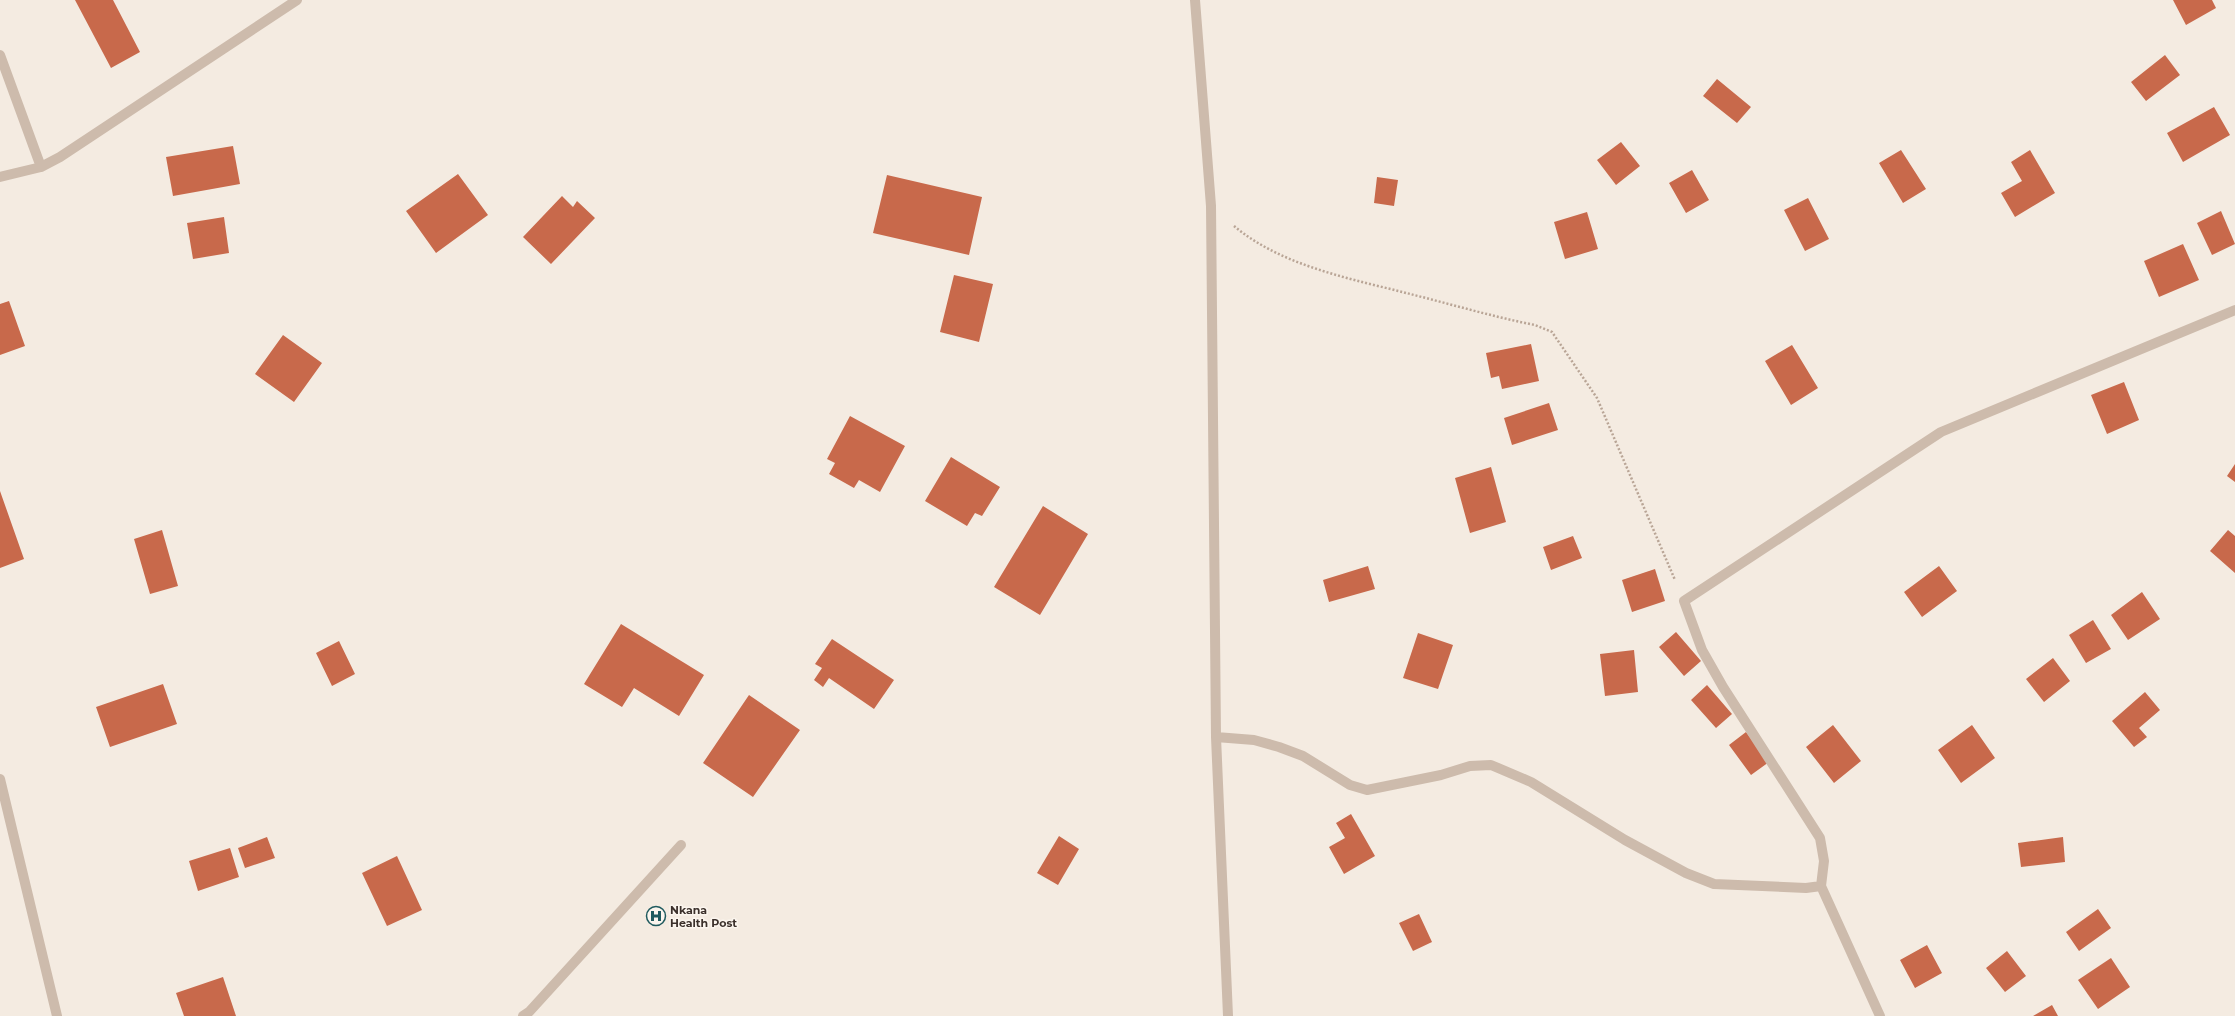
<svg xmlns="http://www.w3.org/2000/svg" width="2235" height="1016" viewBox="0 0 2235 1016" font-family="Montserrat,sans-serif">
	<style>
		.building { fill: #c8694b }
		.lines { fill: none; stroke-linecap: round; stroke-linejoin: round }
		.path { stroke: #b9a596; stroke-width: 2.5; stroke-dasharray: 2 2; stroke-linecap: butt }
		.lane { stroke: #cdbbac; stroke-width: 10 }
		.street { stroke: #cdbbac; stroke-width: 10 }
		.labels { text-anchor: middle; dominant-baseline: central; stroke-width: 3; stroke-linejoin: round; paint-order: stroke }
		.poi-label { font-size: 11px; font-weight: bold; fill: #3b302b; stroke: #fbf5ee; text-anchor: start }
	</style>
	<rect width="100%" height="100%" fill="#f4ebe1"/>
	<path class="building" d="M75,0h38l27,52 -29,16z
		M2173,0h39l4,8 -30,17z
		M2165,55l15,20 -34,26 -15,-19z
		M1717,79l34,28 -14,16 -34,-27z
		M2214,107l16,28 -47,27 -16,-29z
		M1621,142l19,24 -24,19 -19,-25z
		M233,146l7,38 -67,12 -7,-39z
		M1901,150l25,39 -23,14 -24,-40z
		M2030,150l25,43 -40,24 -14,-24 21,-12 -11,-19z
		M1692,170l17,30 -23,13 -17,-30z
		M458,174l30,41 -52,38 -30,-42z
		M887,175l95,22 -13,58 -96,-22z
		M1377,177l21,3 -4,26 -20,-3z
		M562,196l11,11 4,-6 18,17 -44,46 -28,-27z
		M1808,198l21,41 -24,12 -21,-41z
		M2221,211l14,33 -23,11 -15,-32z
		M1587,212l11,37 -33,10 -11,-37z
		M224,217l5,36 -36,6 -6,-36z
		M2183,244l16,36 -40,17 -15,-36z
		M954,275l39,9 -14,58 -39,-10z
		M9,301l16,45 -25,9v-51z
		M283,335l39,28 -28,39 -39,-28z
		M1531,344l8,37 -37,8 -3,-13 -8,2 -5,-25z
		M1792,345l26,43 -27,17 -26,-44z
		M2124,382l15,38 -32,14 -16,-39z
		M1549,403l9,27 -46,15 -8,-27z
		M850,416l55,30 -25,46 -21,-12 -5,8 -25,-14 6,-11 -8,-4z
		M951,457l49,30 -18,29 -7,-3 -8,13 -42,-25z
		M2235,464v18l-8,-6z
		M1491,467l15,55 -36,11 -15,-55z
		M0,491l24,68 -24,9z
		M1043,506l45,28 -48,81 -46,-28z
		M162,530l16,56 -28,8 -16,-55z
		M2228,530l7,6v37l-25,-22z
		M1573,536l9,22 -31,12 -8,-23z
		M1368,566l7,23 -46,13 -6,-22z
		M1939,566l18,25 -35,26 -18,-25z
		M1655,569l10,32 -33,11 -10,-32z
		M2142,592l18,27 -32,21 -17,-25z
		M2093,620l18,29 -25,14 -17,-28z
		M621,624l83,51 -25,41 -45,-28 -12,19 -38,-23z
		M1676,632l25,29 -17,15 -25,-29z
		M1418,633l35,12 -15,44 -35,-11z
		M832,639l62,41 -20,29 -45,-31 -6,9 -9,-7 8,-12 -7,-4z
		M339,641l16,33 -23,12 -16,-33z
		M1634,650l4,42 -33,4 -5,-42z
		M2053,658l17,23 -26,21 -18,-23z
		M163,684l14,40 -67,23 -14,-40z
		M1707,685l25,29 -16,14 -25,-28z
		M2145,692l15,18 -21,18 8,9 -13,10 -22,-26z
		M749,695l51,35 -47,67 -50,-34z
		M1833,725l28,36 -27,22 -28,-36z
		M1972,725l23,33 -34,25 -23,-33z
		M1746,732l23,30 -18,13 -22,-30z
		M1351,814l24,42 -31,18 -15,-27 16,-9 -9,-15z
		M1059,836l20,13 -21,36 -21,-12z
		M267,837l8,21 -30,10 -7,-20z
		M2063,837l2,25 -44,5 -3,-24z
		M230,848l9,29 -41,14 -9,-30z
		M397,856l25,54 -35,16 -25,-53z
		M2098,909l13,19 -32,23 -13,-19z
		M1419,914l13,28 -19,9 -14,-28z
		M1927,945l15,28 -27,15 -15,-28z
		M2007,951l19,25 -21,16 -19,-24z
		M2111,958l19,29 -32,22 -20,-29z
		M223,977l13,39h-52l-8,-23z
		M2052,1005l6,11h-25z"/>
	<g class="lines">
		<path class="path" d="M1234,226c49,41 119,53 180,69 40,10 80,22 121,30l17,7 45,66 78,182"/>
		<path class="lane" d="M523,1016l6,-4 152,-167"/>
		<path class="street" d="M1195,0l16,206 5,531 12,279
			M0,55l41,112
			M0,177l41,-10 19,-10 237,-157
			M1216,737l38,3 25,7 24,9 47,29 17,5 74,-15 29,-9 21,-1 40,17 94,58 61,33 28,11 92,4 15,-2 59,130
			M0,779l57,237
			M1821,886l3,-25 -4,-23 -97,-151 -21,-37 -18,-49 257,-169 294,-122"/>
	</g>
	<defs>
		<symbol id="hospital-ring" viewBox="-11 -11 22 22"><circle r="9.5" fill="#fbf5ee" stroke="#1f5a5e" stroke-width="1.5"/><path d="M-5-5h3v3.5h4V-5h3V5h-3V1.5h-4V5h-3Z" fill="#1f5a5e"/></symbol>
	</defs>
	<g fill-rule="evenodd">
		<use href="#hospital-ring" x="645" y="905" width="22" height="22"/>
	</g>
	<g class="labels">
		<g class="poi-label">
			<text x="670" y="910">Nkana<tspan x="670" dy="13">Health Post</tspan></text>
		</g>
	</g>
</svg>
